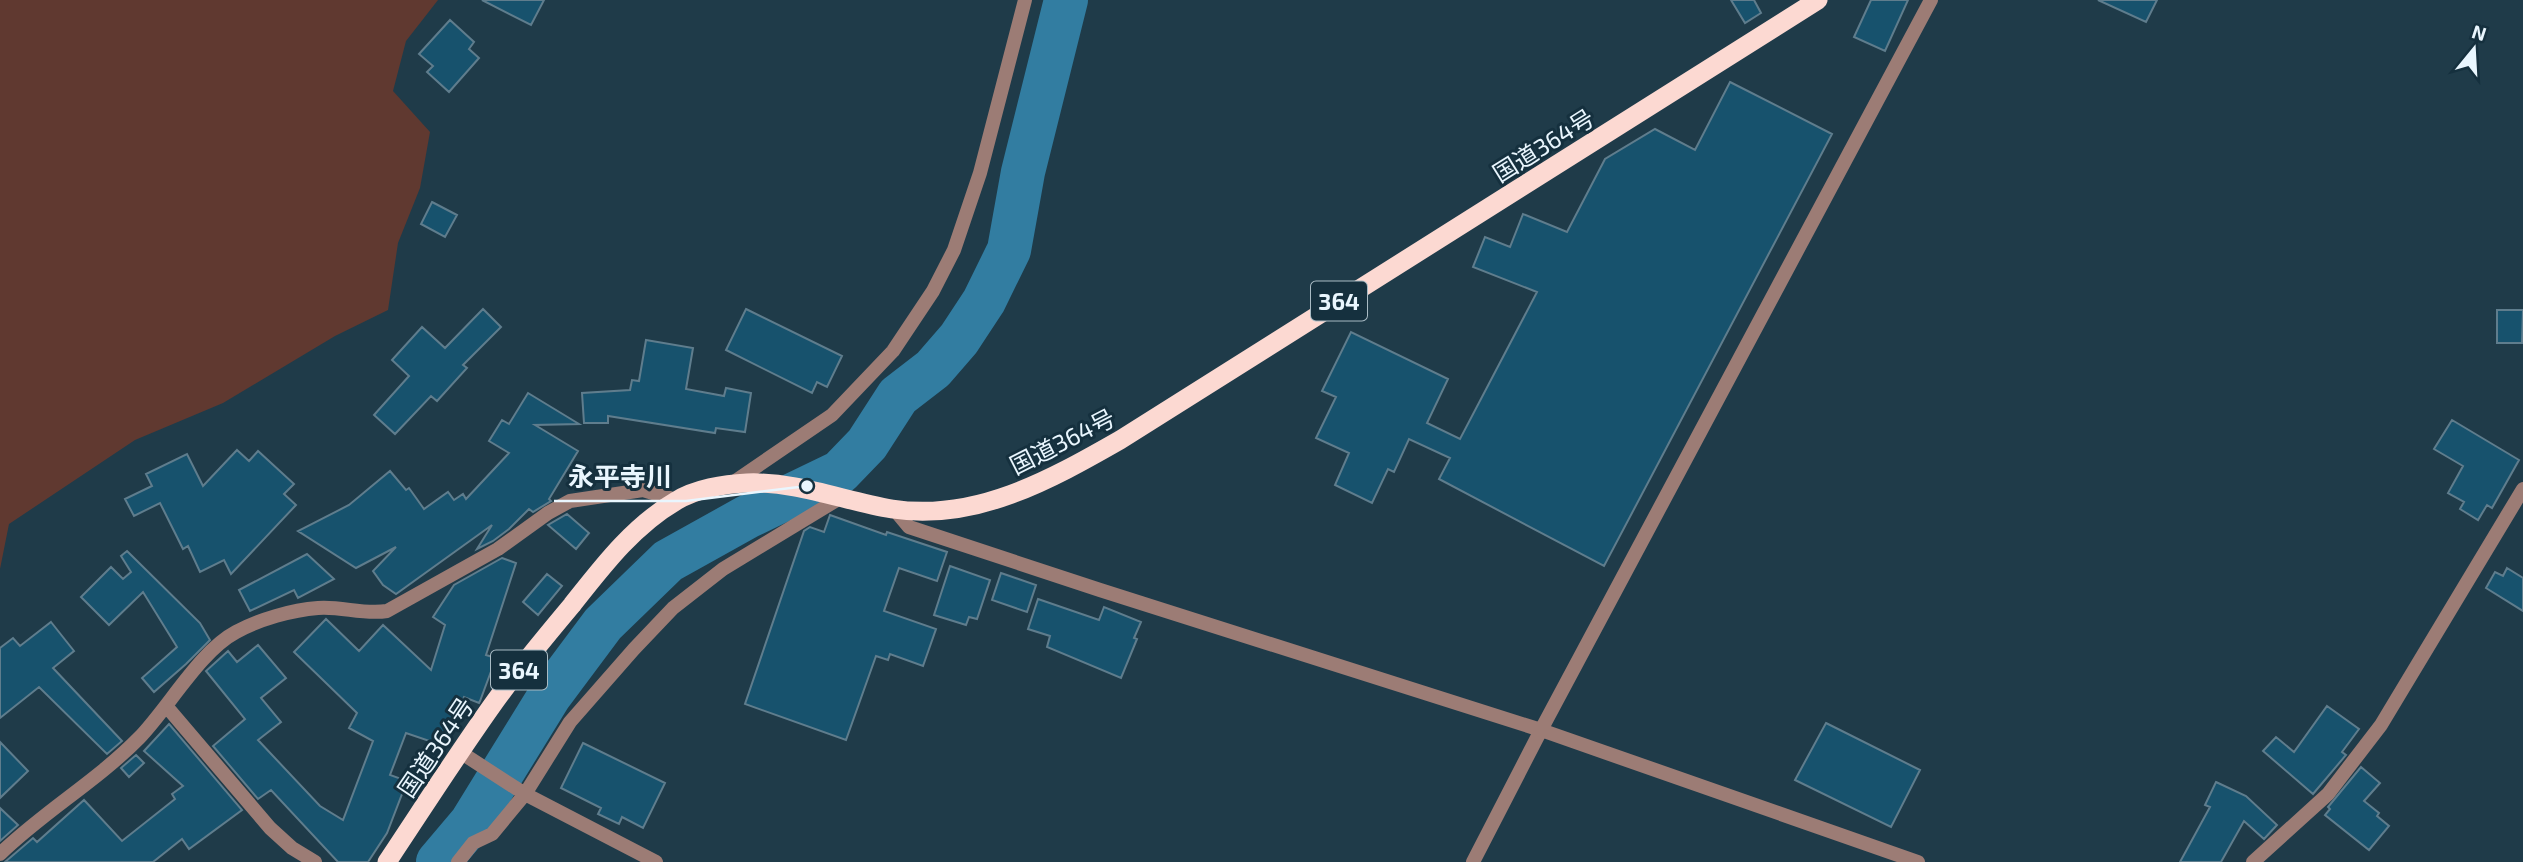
<svg xmlns="http://www.w3.org/2000/svg" width="2523" height="862" viewBox="0 0 2523 862" font-family="'Exo 2','Noto Sans JP',sans-serif">
	<style>
		.green { fill: #603930 }
		.lines { fill: none; stroke-linecap: round; stroke-linejoin: round }
		.river { stroke: #327da1; stroke-width: 44 }
		.building { fill: #17526d; stroke: #5f7d8d; stroke-width: 2 }
		.minor { stroke: #9c7c75; stroke-width: 14 }
		.trunk { stroke: #fcd9d2; stroke-width: 19 }
		.labels { text-anchor: middle; dominant-baseline: central; stroke-width: 6; stroke-linejoin: round; paint-order: stroke }
		.shield { fill: #15303e; stroke: #a9bbc4; stroke-width: 2 }
		.shield-label { font-size: 23px; font-weight: bold; fill: #e9f6fe }
		.street-label { font-size: 24px; fill: #e9f6fe; stroke: #15303e }
		.leader { fill: none; stroke: #e9f6fe; stroke-width: 2.5 }
		.callout-dot { fill: #e9f6fe; stroke: #15303e; stroke-width: 2.5 }
		.callout-label { font-size: 26px; text-anchor: middle; font-weight: bold; fill: #e9f6fe; stroke: #15303e; stroke-width: 6; stroke-linejoin: round; paint-order: stroke }
	</style>
	<rect width="100%" height="100%" fill="#1f3b49"/>
	<path class="green" d="M0,0h438l-32,41 -13,50 37,41 -10,56 -22,55 -10,67 -53,26 -112,67 -88,37 -126,84 -9,45z"/>
	<g class="lines">
		<path class="river" d="M438,862l33,-39 79,-128 53,-71 65,-63 79,-44 93,-45 27,-28 31,-48 35,-27 26,-30 25,-38 25,-51 14,-78 43,-172"/>
	</g>
	<path class="building" d="M482,0h62l-13,25z
		M1731,0h23l7,13 -16,10z
		M1871,0h37l-23,51 -31,-14z
		M2098,0h59l-11,22z
		M450,20l24,22 -5,7 10,9 -30,34 -22,-20 6,-6 -14,-12z
		M1730,82l102,52 -228,432 -165,-87 11,-21 -41,-19 -15,33 -6,-3 -16,34 -37,-18 14,-32 -33,-15 20,-41 -14,-6 29,-59 97,47 -21,44 33,16 77,-147 -64,-25 12,-30 25,10 13,-33 44,18 38,-73 50,-30 40,21z
		M432,202l25,13 -12,22 -24,-13z
		M483,309l18,18 -38,38 4,3 -30,33 -6,-5 -36,38 -21,-19 35,-39 -17,-16 30,-33 23,21z
		M746,309l96,47 -15,31 -10,-5 -5,11 -86,-43z
		M2497,310h26l-1,33h-25z
		M646,340l47,8 -7,41 38,7 2,-8 25,5 -6,39 -29,-4 -1,5 -107,-17v7h-24l-2,-30 48,-3 2,-10 7,1z
		M528,393l51,31 -44,1 43,26 -29,48 2,2 -18,11 -4,-3 -20,20 -16,12 -16,8 15,-24 -96,69 -13,-9 -10,-14 23,-24 -40,21 -58,-37 51,-26 41,-34 16,19 3,-2 15,21 24,-17 6,8 9,-6 3,5 43,-46 -20,-12 13,-21 7,4z
		M2452,420l67,40 -27,48 -5,-3 -9,15 -18,-11 4,-7 -16,-9 15,-27 -29,-17z
		M237,450l12,11 9,-10 36,33 -10,10 12,11 -65,69 -7,-14 -24,12 -12,-26 -5,3 -23,-46 -26,13 -9,-17 27,-13 -6,-12 41,-20 16,32z
		M567,514l22,19 -13,16 -28,-24z
		M830,515l56,20 1,-3 60,20 -10,29 -38,-13 -15,43 52,18 -13,37 -33,-12 -2,6 -12,-4 -30,84 -101,-36 59,-173 6,-4 14,5z
		M127,551l73,72 10,17 -24,24 -32,28 -12,-14 35,-31 -34,-55 -34,33 -28,-28 30,-30 12,12 8,-7 -10,-16z
		M307,554l27,25 -36,19 -4,-8 -44,21 -11,-21z
		M502,558l14,5 -30,92 10,3 -16,43 -1,2 -15,-6 -17,50 -41,-14 -16,42 17,6 -20,52 -19,29h-30l-67,-72 -13,9 -45,-53 32,-27 -39,-48 22,-20 9,11 21,-17 28,33 -25,20 20,24 -23,18 62,66 23,14 30,-79 -24,-13 8,-15 -63,-61 32,-33 33,32 24,-26 48,45 14,-45 -12,-8 21,-32z
		M950,566l40,14 -13,39 -8,-2 -3,8 -32,-10z
		M2507,568l16,10v33l-37,-23 9,-16 8,4z
		M1001,573l35,12 -9,27 -35,-12z
		M547,574l15,12 -24,29 -15,-13z
		M1038,599l61,21 5,-13 37,15 -7,16 3,1 -16,39 -74,-31 3,-11 -22,-7z
		M51,622l23,29 -21,17 69,73 -15,13 -68,-67 -39,31v-70l13,-10 7,8z
		M2327,706l32,23 -17,23 4,3 -33,39 -50,-43 13,-14 18,15z
		M1826,723l94,47 -29,57 -96,-47z
		M169,724l73,86 -53,39 -7,-10 -29,23h-148l28,-24 4,4 47,-42 38,41 53,-42 -3,-5 11,-8 -39,-35z
		M0,742l28,29 -28,27z
		M583,743l82,40 -22,45 -21,-11 -3,7 -21,-10 3,-6 -40,-20z
		M136,755l8,8 -15,14 -8,-9z
		M2361,767l19,16 -16,18 15,12 -2,3 12,10 -20,24 -44,-35 5,-6 -2,-2z
		M2216,782l30,14 31,29 -13,14 -20,-18 -23,41h-41l30,-55 -5,-2z
		M0,808l18,17 -18,16z"/>
	<g class="lines">
		<path class="minor" d="M731,484l101,-69 61,-64 40,-60 21,-41 26,-77 45,-173
			M894,509l15,18 191,63 441,140 377,132
			M167,707l103,121 22,20 23,14
			M460,752l65,42 131,68
			M0,854c43,-42 97,-73 139,-116 30,-31 61,-87 97,-106 24,-13 56,-22 82,-24 23,-2 46,7 69,3l111,-62 50,-36 22,-12 73,-11 33,10
			M458,862l15,-19 19,-9 33,-40 45,-72 64,-73 39,-41 50,-39 117,-71
			M1473,862l68,-132 390,-730
			M2253,862l75,-68 53,-69 142,-236"/>
		<path class="trunk" d="M387,862c36,-54 71,-109 109,-162 24,-33 50,-64 76,-95 30,-38 61,-79 104,-104 19,-12 48,-17 71,-18 49,-2 97,18 145,26 83,13 158,-29 228,-69l698,-440"/>
	</g>
	<g class="labels">
		<g class="shield">
			<rect x="1311" y="281.5" width="56" height="39" rx="5"/>
			<rect x="491" y="650.5" width="56" height="39" rx="5"/>
		</g>
		<g class="shield-label">
			<text x="1339" y="301">364</text>
			<text x="519" y="670">364</text>
		</g>
		<g class="street-label">
			<text transform="translate(1543 145) rotate(-32)">国道364号</text>
			<text transform="translate(1062 441) rotate(-27)">国道364号</text>
			<text transform="translate(435 747) rotate(-56)">国道364号</text>
		</g>
	</g>
	<path class="leader" d="M807 486L686 501H554"/>
	<circle class="callout-dot" cx="807" cy="486" r="7"/>
	<g class="callout-label">
		<text x="620" y="486">永平寺川</text>
	</g>
	<g transform="translate(2474 49) rotate(18)" stroke="#15303e" stroke-width="5" paint-order="stroke">
	<path d="M0-5L12 26L0 18L-12 26Z" fill="#e9f6fe"/>
	<text y="-10" font-size="19" font-weight="bold" text-anchor="middle" fill="#e9f6fe">N</text>
	</g>
</svg>
